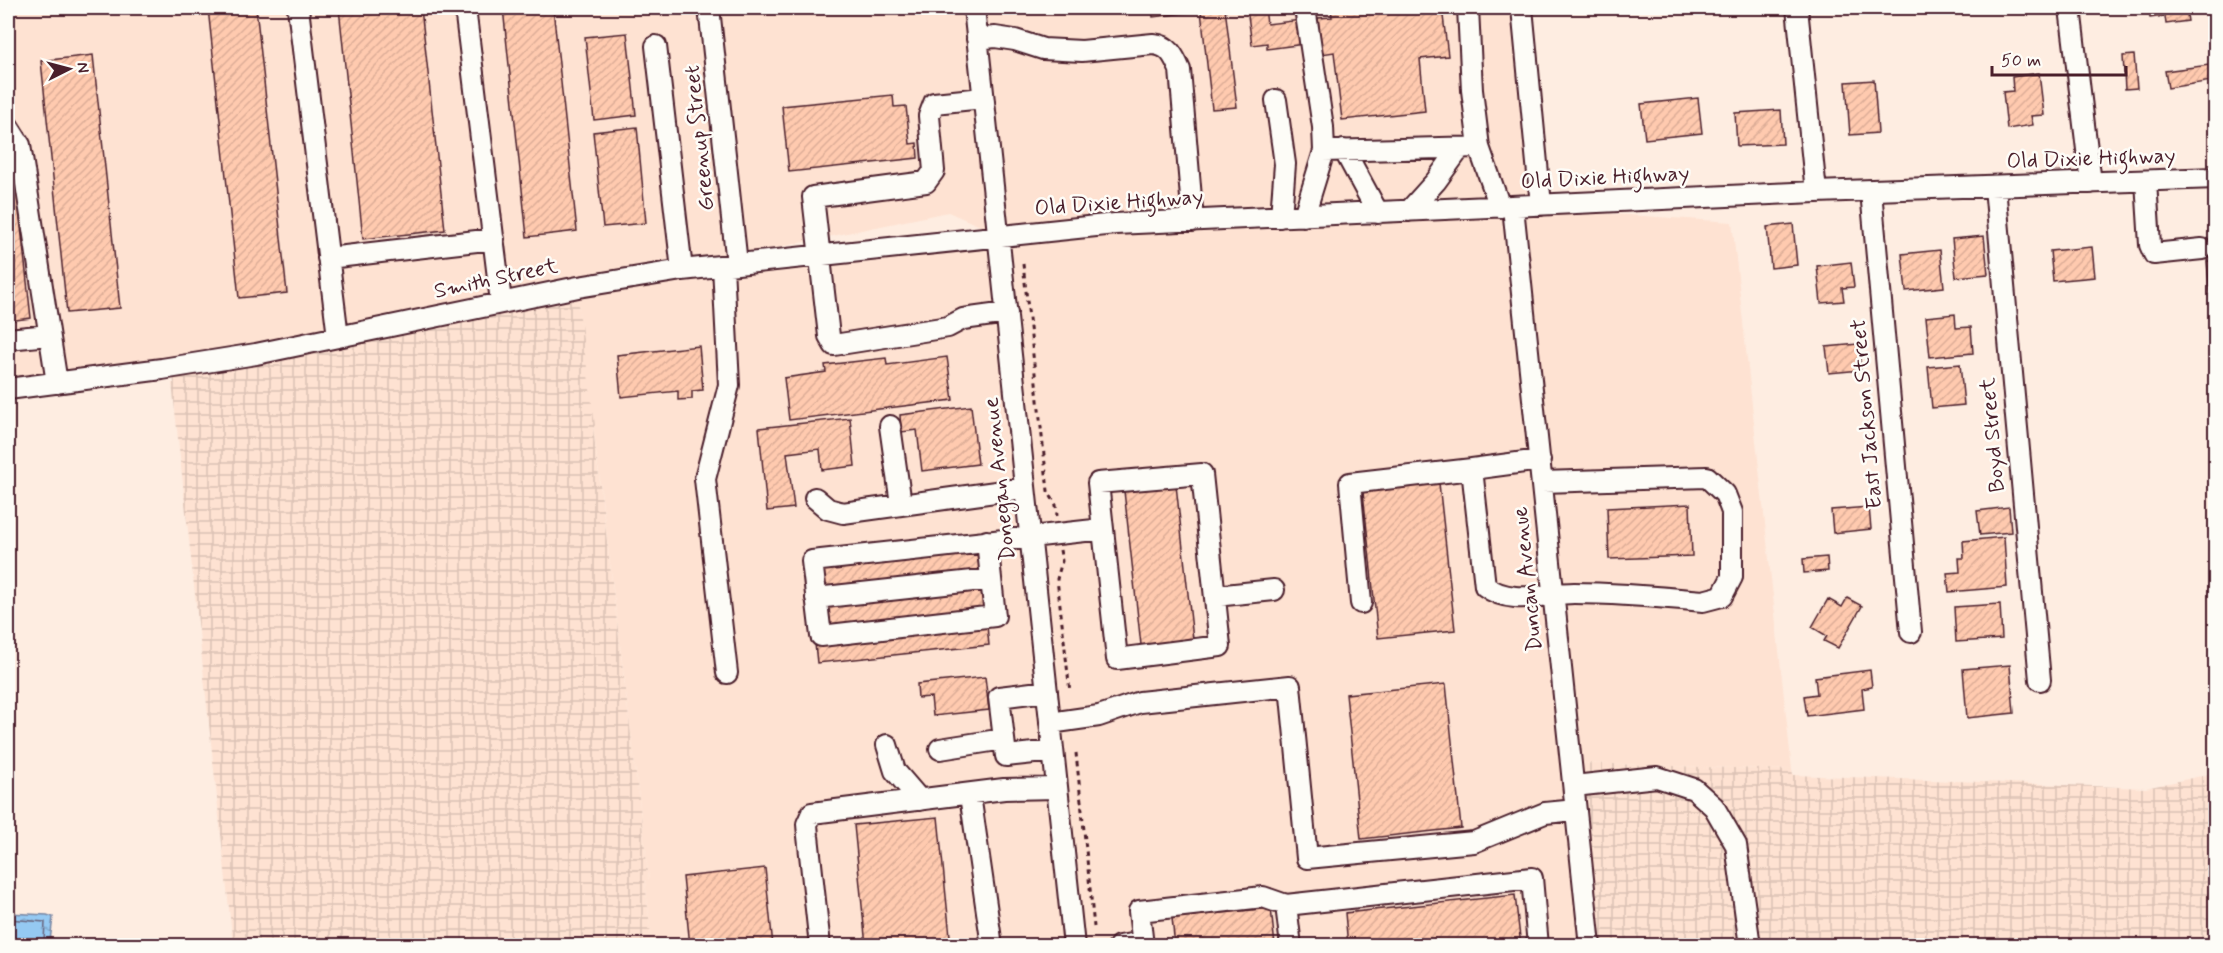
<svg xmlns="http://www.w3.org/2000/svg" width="2223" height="953" viewBox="0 0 2223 953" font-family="Mynerve,sans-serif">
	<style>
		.built { fill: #fee2d2 }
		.industrial { fill: url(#industrial-grid) }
		.water { fill: url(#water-ripples); stroke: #7785a2; stroke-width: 1.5 }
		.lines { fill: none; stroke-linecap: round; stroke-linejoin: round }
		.shore { stroke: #68637b; stroke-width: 1.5 }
		.building { fill: url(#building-hatch); stroke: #4a1f2b; stroke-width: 1.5 }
		.minor-casing { stroke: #4a1f2b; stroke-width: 24 }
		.path { stroke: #4a1f2b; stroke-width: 3; stroke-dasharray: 4.5 4.5; stroke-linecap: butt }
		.minor { stroke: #fdfcf7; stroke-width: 20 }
		.labels { text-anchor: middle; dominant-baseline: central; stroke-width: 5; stroke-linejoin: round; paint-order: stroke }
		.street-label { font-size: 22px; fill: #4a1f2b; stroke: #fdfcf7 }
	</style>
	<defs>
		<pattern id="industrial-grid" width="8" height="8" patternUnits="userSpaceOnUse" patternTransform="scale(1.5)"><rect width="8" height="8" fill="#fee2d2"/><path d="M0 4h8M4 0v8" fill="none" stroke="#dbc1b4"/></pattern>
		<pattern id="water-ripples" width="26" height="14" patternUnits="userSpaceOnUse" patternTransform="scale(1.5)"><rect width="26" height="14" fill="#95c9f2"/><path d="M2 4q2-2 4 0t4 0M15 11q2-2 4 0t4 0" fill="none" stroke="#82acd0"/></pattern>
		<pattern id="building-hatch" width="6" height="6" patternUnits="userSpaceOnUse" patternTransform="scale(1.5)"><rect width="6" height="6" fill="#ffcaaf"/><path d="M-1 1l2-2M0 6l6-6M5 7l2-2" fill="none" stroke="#dcad97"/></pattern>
	</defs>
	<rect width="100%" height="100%" fill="#feede1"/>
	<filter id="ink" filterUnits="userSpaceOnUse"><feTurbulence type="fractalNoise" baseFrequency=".0167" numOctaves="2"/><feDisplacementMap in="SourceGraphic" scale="12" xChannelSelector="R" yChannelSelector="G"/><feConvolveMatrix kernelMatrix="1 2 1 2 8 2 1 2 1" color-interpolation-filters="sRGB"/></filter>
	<g filter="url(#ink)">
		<path class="built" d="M8,8h691l27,248 -150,21 -322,68 -93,15 -153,19z
			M720,8h243l14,122 13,-65 -6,-57h528l17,188 -521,31 -24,-30 3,32 -39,-17 -201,42z
			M1583,212l149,10 60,548 -210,-7 -57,-548z
			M1504,216l76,729h-496l-75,-700 107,-12z
			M989,247l74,698h-411l-7,-65h4l-72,-584 106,-17z"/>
		<path class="industrial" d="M577,296l18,129 -2,3 56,452 -4,1 7,64h-419l-61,-562h2l-1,-7z
			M1582,763l210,7 1,5 353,13 69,-15v172h-614z"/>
		<path class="water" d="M8,913l39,2 6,2 -3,24 4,4h-46z"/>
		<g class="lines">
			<path class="shore" d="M8,919l37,3 -1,19 2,5"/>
		</g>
		<path class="building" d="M208,8h48l31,285 -48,5z
			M339,8h82l24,222 -82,9z
			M503,8h50l24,223 -50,6z
			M1152,8h73l12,99 -25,2 -11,-98 -48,6z
			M1247,8h18l2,16 34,-4 3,24 -37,5v-6l-15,2z
			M1331,8h111l6,48 -28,3 5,52 -83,9 -8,-68 -12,2 -4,-36 14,-1z
			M2148,8h38l2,13 -22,3 -1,-8 -15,2z
			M627,33l9,82 -42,5 -9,-83z
			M93,55l27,253 -53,5 -26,-252z
			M2134,55l3,33 -12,1 -2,-33z
			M2209,65l3,16 -44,7 -3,-17z
			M2039,73l5,42 -13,1 2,9 -26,4 -4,-37 10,-1 -1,-14z
			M1874,80l4,53 -28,2 -4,-53z
			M893,95l1,12 12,-1 4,38 7,-1 1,15 -129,14 -7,-66z
			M1698,98l4,35 -57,6 -4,-35z
			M1781,110l2,34 -46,2 -2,-33z
			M637,127l9,96 -43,4 -10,-95z
			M13,154l18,164 -23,3v-166z
			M1793,224l4,41 -26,3 -4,-41z
			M1984,236l4,38 -32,3 -4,-38z
			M2092,247l3,30 -42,4 -3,-30z
			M1940,250l4,37 -38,4 -4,-37z
			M2207,261h9v82h-2z
			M1851,262l3,25 -12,1 2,13 -23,2 -4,-37z
			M1955,314l1,14 15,-1 2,26 -43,4 -4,-40z
			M1858,344l3,26 -32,3 -3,-26z
			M699,346l4,44 -11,1v8l-14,1v-9l-57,6 -4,-42z
			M947,357l6,43 -164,20 -5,-42 42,-6 -1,-7 61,-7 1,7z
			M1960,364l4,41 -32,3 -4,-41z
			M971,406l7,58 -56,7 -5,-41 -16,2 -1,-17z
			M850,418l5,48 -33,4 -2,-21 -33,4 7,55 -27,3 -8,-83z
			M1439,483l16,147 -77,8 -15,-146z
			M1176,485l17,154 -52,6 -17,-154z
			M1690,504l2,52 -83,3 -2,-51z
			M1869,507l2,22 -38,4 -2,-23z
			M2009,507l2,25 -31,3 -3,-24z
			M2004,537l3,50 -58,5 -2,-19 13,-1 -1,-14h5l-1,-17z
			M978,553l2,18 -156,17 -2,-19z
			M1827,557l1,14 -24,2 -1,-14z
			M982,589l2,19 -155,17 -2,-19z
			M1847,598l15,8 -24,42 -14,-7 3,-5 -15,-9 16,-28 14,8z
			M2000,604l2,35 -46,3 -2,-35z
			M987,626l2,19 -172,18 -2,-19z
			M2010,665l4,48 -47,5 -4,-49z
			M1870,670l2,17 -10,2 2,20 -57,7 -3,-20 13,-2 -2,-17z
			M985,677l4,33 -56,6 -2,-19 -13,1 -1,-14z
			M1446,684l15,144 -100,11 -15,-145z
			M938,817l13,129h-85l-12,-121z
			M765,868l8,78h-83l-7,-69z
			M1515,895l6,51h-173l-3,-33z
			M1271,908l4,38h-100l-3,-28z"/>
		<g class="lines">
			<defs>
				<path id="minor" d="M298,8l40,329
					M465,8l36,294
					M709,8l28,256
					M974,8l100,938
					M1468,8l4,82 7,57 21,60
					M1522,8l19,197
					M1797,8l19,184
					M2070,8l21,175
					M977,39l18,-2 20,3 28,9 39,2 71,-7c16,1 21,12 27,26l13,151
					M656,46l26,224
					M983,98l-49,5 -5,13 5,55 -8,11 -113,15 16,139 5,9 114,-18 15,-8 44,-6
					M1276,100l9,64 -4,53
					M8,126l12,19 37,238
					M1344,150l34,63
					M1324,151l155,-4
					M2146,181l4,64 4,9 48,-5
					M1995,187l45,493
					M1871,191l40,441
					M1513,207l77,739
					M1409,211l27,-30 24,-33
					M1304,216l20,-65 -1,-24 -18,-119
					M328,258l166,-19
					M723,266l6,119 -24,94 22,194
					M8,339l41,-4
					M8,389l154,-20 94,-15 322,-67 104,-17 433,-46 701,-32 400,-14
					M890,426l11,78
					M1540,460l-68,9 13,117c9,7 19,10 30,11 18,2 40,-4 59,-4 43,0 86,4 129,8l19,-5 10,-19v-65l-7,-18 -18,-17 -165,5
					M815,498l13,11 15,4 182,-25
					M987,541l8,75 -174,20 -9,-75 291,-32 -5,-46 104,-9 18,172 -103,13 -14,-130
					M1215,596l59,-6
					M816,598l175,-19
					M1361,603l-11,-120 122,-14
					M1047,691l-48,6 7,59 47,-5
					M1050,723l49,-7 41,-14 150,-16 17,172 167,-16 71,-29 31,-3
					M887,745l8,26 25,29
					M940,749l64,-10
					M1574,786l83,-9 37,12 20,18 22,38 14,101
					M970,795l22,151
					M820,946l-12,-110 -1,-12 5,-11 192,-24 53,-1
					M1119,946l24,-4
					M1143,946l-4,-35 124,-14 23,8
					M1291,946l-5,-41 246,-27 6,68"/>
			</defs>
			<use href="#minor" class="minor-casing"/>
			<path class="path" d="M1023,264l25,227 8,14 1,11
				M1060,550l2,11 -5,18 13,113
				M1076,753l18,174"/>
			<use href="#minor" class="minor"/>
		</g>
	</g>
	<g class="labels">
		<g class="street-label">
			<text transform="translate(700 138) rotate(-96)">Greenup Street</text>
			<text transform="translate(2091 159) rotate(-2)">Old Dixie Highway</text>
			<text transform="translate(1605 178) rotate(-3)">Old Dixie Highway</text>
			<text transform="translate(1119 203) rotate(-4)">Old Dixie Highway</text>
			<text transform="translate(496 279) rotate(-12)">Smith Street</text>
			<text transform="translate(1867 414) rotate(-95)">East Jackson Street</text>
			<text transform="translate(1993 435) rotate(-95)">Boyd Street</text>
			<text transform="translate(1000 479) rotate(-96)">Donegan Avenue</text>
			<text transform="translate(1528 579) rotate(-96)">Duncan Avenue</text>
		</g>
	</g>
	<rect width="2223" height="953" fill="none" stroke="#fdfcf7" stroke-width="30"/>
	<rect x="15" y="15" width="2193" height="923" fill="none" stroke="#4a1f2b" stroke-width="2" filter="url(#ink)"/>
	<g transform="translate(69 69) rotate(84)" stroke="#fdfcf7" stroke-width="4.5" paint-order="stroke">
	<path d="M0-4.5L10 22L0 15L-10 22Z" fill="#4a1f2b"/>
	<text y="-9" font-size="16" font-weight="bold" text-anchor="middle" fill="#4a1f2b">N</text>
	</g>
	<path d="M1992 66v9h134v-9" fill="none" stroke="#4a1f2b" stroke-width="3"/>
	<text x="2001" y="66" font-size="18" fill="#4a1f2b" stroke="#fdfcf7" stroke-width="4.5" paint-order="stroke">50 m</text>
</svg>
